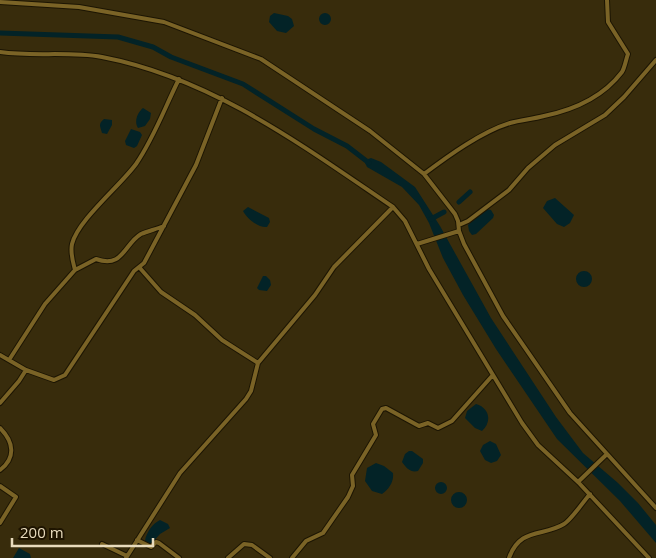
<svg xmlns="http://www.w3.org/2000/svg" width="656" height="558" viewBox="0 0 656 558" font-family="'Open Sans',sans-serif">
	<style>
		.water { fill: #032327 }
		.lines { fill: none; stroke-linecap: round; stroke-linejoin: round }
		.canal { stroke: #032327; stroke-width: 5 }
		.minor-casing { stroke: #1c1503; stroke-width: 6 }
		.minor { stroke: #7a6326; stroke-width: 4 }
	</style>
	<rect width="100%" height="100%" fill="#382c0c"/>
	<path class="water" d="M319 19a6 6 0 1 1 12 0a6 6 0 1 1-12 0Z
		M274,13l14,3 4,3 2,7 -8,7 -9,-2 -8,-9 1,-6z
		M143,108l8,5 -1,6 -5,7 -7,2c-4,-6 -1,-15 5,-20z
		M104,119l8,1v5l-5,9 -5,-1c-2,-7 -4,-9 2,-14z
		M131,129l9,3 2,3 -5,11 -3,2 -8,-3 -1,-4z
		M371,158l10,4 34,25 25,39 51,92 65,99 27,36 35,30 20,20 18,22v18l-36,-42 -63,-62 -61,-90 -33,-54 -20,-37 -14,-35 -10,-18 -17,-18 -35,-20 -2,-4v-3z
		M555,198l19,17 -4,8 -6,4 -7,-3 -14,-16 4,-7z
		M248,207l21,11 1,4 -3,5c-8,1 -20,-8 -24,-16z
		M486,209l5,1 3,5 -1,3 -17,16 -4,1 -3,-4 -1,-6z
		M576 279a8 8 0 1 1 16 0a8 8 0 1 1-16 0Z
		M263,276h3l4,4 1,5 -4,6 -8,-1 -2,-2z
		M476,404c14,4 16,18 6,27l-7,-3 -10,-10 2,-7z
		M490,441l6,3 5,11 -4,6 -6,2 -6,-3 -5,-9 3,-6z
		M409,451h3l11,8v4l-5,8c-7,2 -12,-3 -16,-9l3,-8z
		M376,463l8,3 9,7c1,9 -4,16 -11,21l-10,-3 -7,-10 2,-13z
		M435 488a6 6 0 1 1 12 0a6 6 0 1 1-12 0Z
		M451 500a8 8 0 1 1 16 0a8 8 0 1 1-16 0Z
		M160,520l8,4 2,4 -10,6 -9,10 -6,-3c1,-8 7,-17 15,-21z
		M19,548l11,6 1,4h-18z"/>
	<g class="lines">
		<path class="canal" d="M0,33l118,4 35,10 18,10 72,27 71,45 33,17 22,17
			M459,202l11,-10
			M431,219l13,-7"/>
		<defs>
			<path id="minor" d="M0,2l79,5 85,15 97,37 109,72 54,43 31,40 3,7 1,10 5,13 39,72 67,97 86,95
				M0,52c34,5 68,-1 102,5 110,21 201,89 291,150l12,14 24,48 93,154 16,22 40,37 71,76
				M424,174c24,-18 57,-42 86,-51 11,-3 23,-4 34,-7 29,-6 59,-19 78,-44 3,-5 4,-13 6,-18l-20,-32 -1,-22
				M459,225l9,-4 41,-31 19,-22 27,-23 50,-30 19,-18 32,-37
				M417,244l42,-13
				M139,267l22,25 34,23 27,25 36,23
				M75,270c-2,-8 -5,-17 -3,-26 6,-24 48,-58 64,-80 18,-26 29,-57 43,-85
				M0,355l26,15 28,10 11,-5 69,-104 10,-8 52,-98 26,-67
				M9,360l36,-56 30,-34 21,-11c27,10 28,-15 45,-25 7,-3 16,-5 23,-8
				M0,403l19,-22 7,-11
				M0,428c14,14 16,30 0,42
				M578,482l29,-28
				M0,486l16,11 -16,26
				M137,540l14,7 5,-5 3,1 20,15
				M102,544l25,12
				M126,558l54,-85 66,-74 5,-8 7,-28 57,-68 19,-28 59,-60
				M228,558l16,-14 8,1 18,13
				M292,558l14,-17 17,-8 25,-36 5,-11 -1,-11 24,-40 -3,-11 9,-15 4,-1 33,18 9,-3 10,5 14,-7 40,-45
				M509,558c11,-31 34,-21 55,-34 7,-4 19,-22 26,-30"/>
		</defs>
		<use href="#minor" class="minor-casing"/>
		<use href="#minor" class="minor"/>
	</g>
	<path d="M12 538v8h141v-8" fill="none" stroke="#e8dbbd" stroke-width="2.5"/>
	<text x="20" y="538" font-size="15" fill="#e8dbbd" stroke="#1e1400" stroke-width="4" paint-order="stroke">200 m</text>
</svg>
